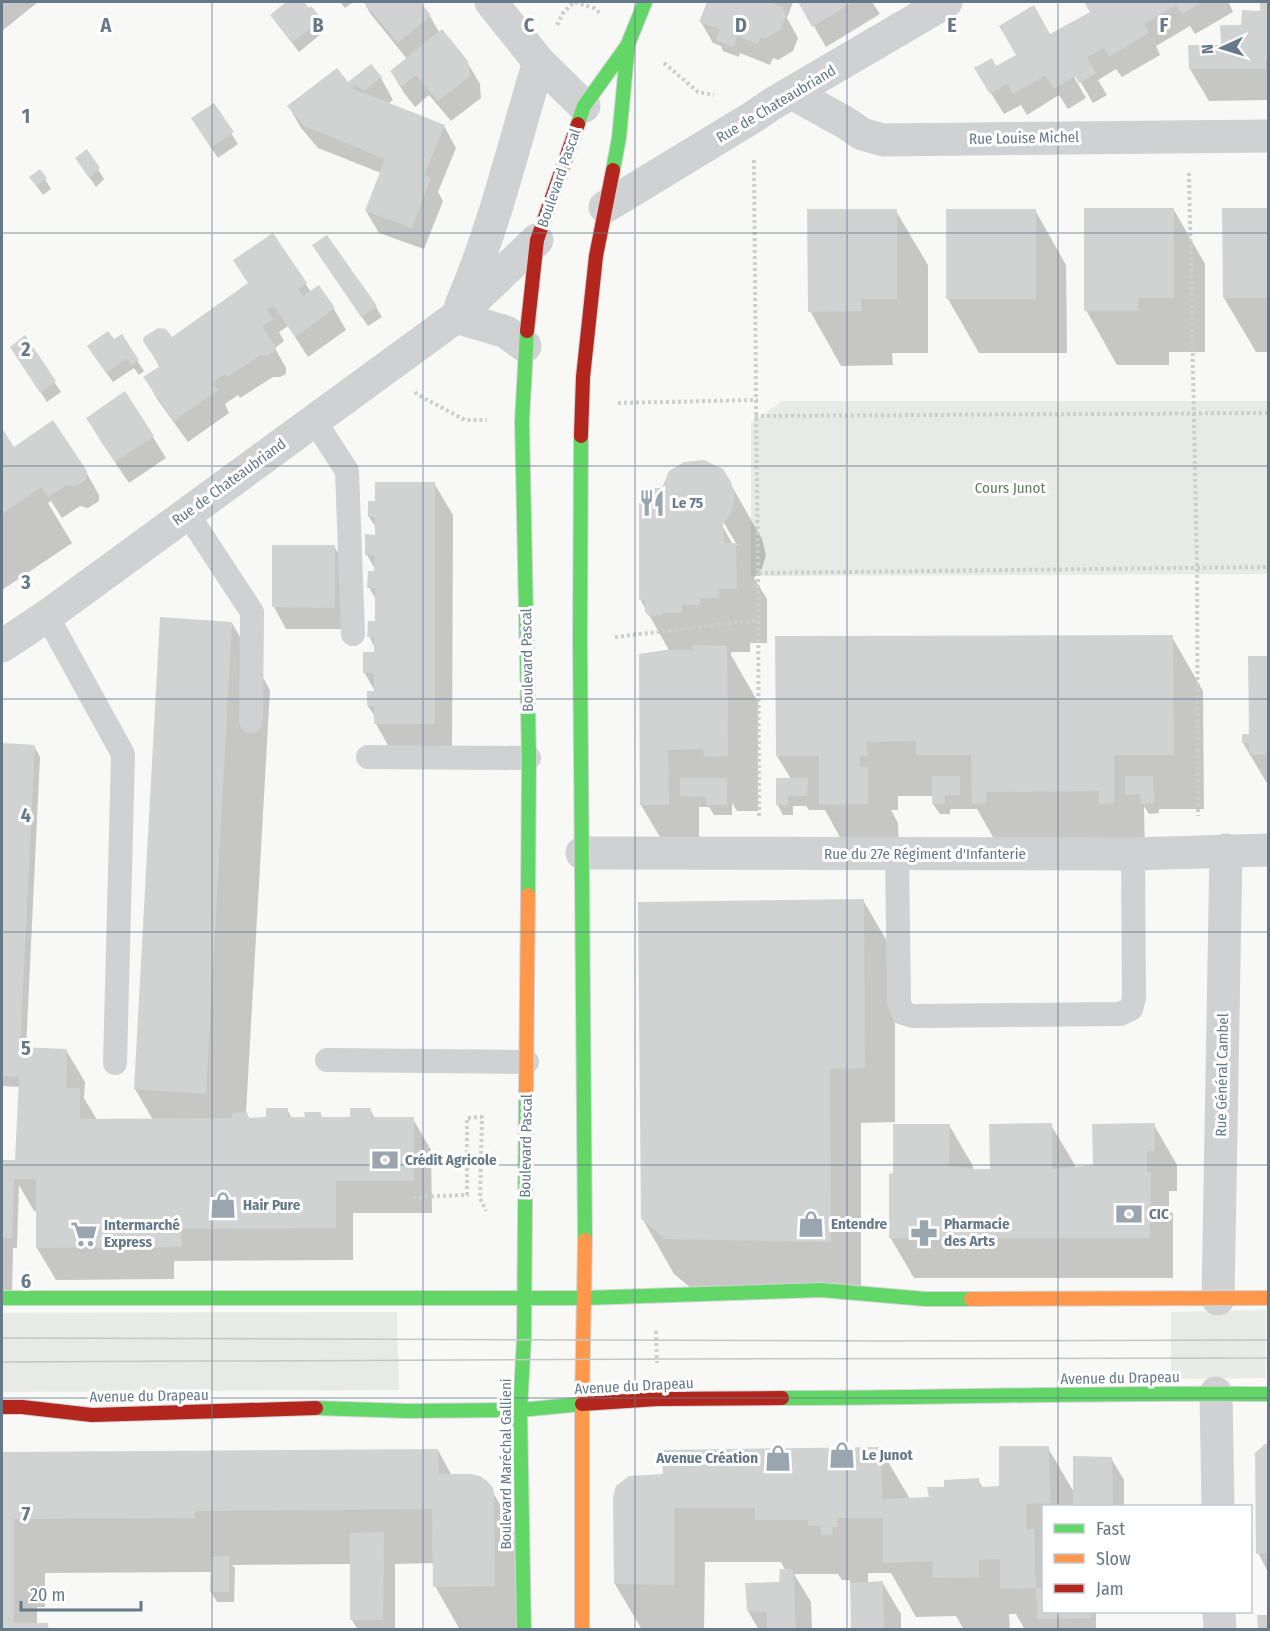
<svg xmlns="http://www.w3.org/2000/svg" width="1270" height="1631" viewBox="0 0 1270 1631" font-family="'Fira Sans Condensed',sans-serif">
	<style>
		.green { fill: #e8ebe5 }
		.shadow { fill: #0003; fill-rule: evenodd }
		.building { fill: #d1d3d3 }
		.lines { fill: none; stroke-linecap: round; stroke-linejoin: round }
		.fast-casing { stroke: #d4d6d6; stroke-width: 16 }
		.slow-casing { stroke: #d4d6d6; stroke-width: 16 }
		.jam-casing { stroke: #d4d6d6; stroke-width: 16 }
		.path { stroke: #cdcece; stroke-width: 4; stroke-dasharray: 3 3; stroke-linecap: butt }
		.lane { stroke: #cfd1d2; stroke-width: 24 }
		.street { stroke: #cfd1d2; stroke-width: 33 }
		.fast { stroke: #63d668; stroke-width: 14 }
		.slow { stroke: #ff974d; stroke-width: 14 }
		.jam { stroke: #b3261e; stroke-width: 14 }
		.tram { stroke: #c5c7c7; stroke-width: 1.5 }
		.grid { fill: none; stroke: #667988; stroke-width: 1.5; stroke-opacity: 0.55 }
		.labels { text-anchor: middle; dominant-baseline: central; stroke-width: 6; stroke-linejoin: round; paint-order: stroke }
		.street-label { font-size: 15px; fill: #667988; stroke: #fff }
		.park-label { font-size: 15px; fill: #667a62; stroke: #fff }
		.poi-label { font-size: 15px; font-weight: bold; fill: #667988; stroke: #fff; text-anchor: start }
		.grid-label { font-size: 20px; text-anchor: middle; font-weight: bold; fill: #667988; stroke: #fff; stroke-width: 6; stroke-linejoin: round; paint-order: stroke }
	</style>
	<rect width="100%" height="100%" fill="#f8f8f7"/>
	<path class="green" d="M782,401h486v173l-517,2v-153z
		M1266,1310l-1,68 -94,1v-67z
		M397,1312l2,78 -397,2v-79z"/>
	<path class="shadow" d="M2,2h36l-36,29z
		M288,2h14l18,18 6,10 -27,22 -21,-27 -6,-10z
		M340,2h13l-8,6z
		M364,2h54l12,14 9,16 28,30 13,22 1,14 -30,23 -22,-26 -14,12 -11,-14 -13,-22 16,-12 -37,-46z
		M708,2h85l-6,16 11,20 -5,13 -15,9 -5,-2 -3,7 -30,-12 -1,4 -16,-6 -2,-5 -8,-3 -12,-21z
		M800,2h72l8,12 -54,33z
		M1086,2h146l-3,1 4,9 -38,22 -5,-8 -34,20 4,9 -38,22 -6,-8 -18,11 9,15 -14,8 -16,-27 -3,1 12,21 -18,11 -9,-14 -32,20 -6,-10 -17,9 -15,-24 7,-22 96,-55z
		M1261,2h7v98l-59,1 -19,-32 32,-23 21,-20 18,-13z
		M371,66l10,12 12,22 -5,4 56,22 12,22 -18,44 5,9 -19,48 -45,-16 -13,-22 15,-38 -63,-25 -17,-20 -12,-21 59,-22z
		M213,105l25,39 -20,14 -19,-29z
		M83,168l15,1 6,10 -8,8z
		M31,178l14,1 6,10 -8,6z
		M1223,209h45v143h-12l-32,-54z
		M1035,210l31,55 1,88h-88l-31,-54z
		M1174,210l31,54v88h-36v13h-52l-31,-55z
		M896,211l32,54v88h-36l1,12 -52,1 -31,-55z
		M273,235l38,57 23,17 12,21 -38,27 -20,-31 -9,6 5,9 -9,7 11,20v6l-6,3h-7l-33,21 -2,-3 -13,9 4,9 -41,29 -31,-43 -12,-22 15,-9 -15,-27 26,-2 78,-54z
		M320,256l56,51 6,10 -14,9z
		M121,336l23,35 -5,4 -5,-7 -21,14 -18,-25z
		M25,338l36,54 -14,10 -29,-44z
		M88,419l65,18 13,21 -37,25 -29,-43z
		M2,432l15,22 69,18 13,23v6l-11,7 -8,-2 -18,12 -11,-17 -3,2 24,40 -70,47z
		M434,483l19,32 -1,240 -58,1 -18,-32v-6l-8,-12v-13h8l-12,-21 11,-18v-6l-6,-12 8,-14 -1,-22 -7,-13 8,-15 -10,-17 10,-19v-7l-8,-12z
		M730,483l32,56 4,16 -4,13 -8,10 13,21v44h-17v9h-19v3l27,47v109h-21l-5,-8v12h-18l-5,-8h-10v52h-26l-32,-54 29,-153 -30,-53 23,-110zM720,516l17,29h-4l-15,-27z
		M334,546l13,22 -1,61h-60l-12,-22z
		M232,623l38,67 -24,423 4,6h17l20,-10 5,10h14l14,-6 3,5h29l18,-9 5,10h38l18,31 1,63h-79v47l-179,1v18l-118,1 -19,-32v-37h-3l-15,-26 -2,63h-4l-1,48h-10v-135h12l2,4 4,-78 -18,-1v-341l32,1 6,11 -14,292 40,1 19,32 -1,16 13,22h56l-18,-31z
		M1172,637l31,54 1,118h-45v4l-10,1 -5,-8 1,51 -140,1 -28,-49h-27v5h-10l-7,-10v-8h-35v14h-7l7,13 1,35 -47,1 -27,-49h-16l-3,-4h-13v9h-10l-6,-11 14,-25 -14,-23z
		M1249,657h19v128l-25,-42 7,-7z
		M863,900l32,55v167l-34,1v174l-163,-3 -24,-20 -32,-56z
		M949,1125l24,41v4h18l60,-45 24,40v4l19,-2 60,-42 23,40v26h-8v16l4,7v64h-259l-24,-41 5,-62z
		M1265,1446h3v126l-10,-19z
		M880,1448l30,51 21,-1 15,-10 32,-8 5,8h18l47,-40 27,46 36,-36 13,22v26h-80v106h52v16l-71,2 -9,-16h-7l1,16h-46l-8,-14 -40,1 -25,-44h-23v10l14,-1 19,32v16h-48l-1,-45 -3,-5h-7l-4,-6h-44l17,28 1,28h-53l-11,-19 33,-27 5,-13 -5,-9h-76l-1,68h-62l-27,-46 49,-109z
		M438,1450l14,26 39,13 32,55 3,86h-66l-25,-44 -1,-23 -39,1v66h-37l-6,-10v-56l-120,1 3,3 -1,34h-17l-6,-10 1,-20 -167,1v34h-8v18h10l3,5h-48v-177z"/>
	<path class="building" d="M286,2h18l5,6 2,-2 11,13 -30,24 -22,-28z
		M364,2h56l11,13 -33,28z
		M707,2h66l-1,1 10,4 4,8 -5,14 -16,10 -5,-2 -2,7 -21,-8 -4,11 -17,-7 4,-11 -21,-7z
		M798,2h55l-41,25z
		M1084,2h118l-20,12 -6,-9 -32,19 5,9 -40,24 -6,-9 -16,10 9,15 -17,10 -4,-7 -21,13 -8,-14 -33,19 -6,-10 -17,10 -16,-26 18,-10 4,8 20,-11 -17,-29 35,-21 16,29 40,-22z
		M1260,2h8v56h-2v11h-77l-1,-24h33l-1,-20h21l1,-15 18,1z
		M442,29l26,32 2,15 -32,25 -22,-26 -14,11 -12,-15z
		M371,64l11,13 -17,13 -11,-4 -3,2 94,37 -21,50 7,3 -19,50 -47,-17 20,-52 -81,-33 -17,-20 50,-38 11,14z
		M214,103l20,29 -23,16 -20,-30z
		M87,149l13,19 -11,10 -14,-20z
		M40,169l7,9 -11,8 -7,-9z
		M1084,208h90v90h-36v13h-54z
		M1222,208h46v90h-45z
		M807,209h90v90h-36l1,12 -54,1z
		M946,209h90v90h-90z
		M273,233l34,50 -9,6 5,7 16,-11 16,23 -40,29 -21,-31 -7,4 6,9 -11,8 13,18 -1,7 -7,4 -6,-1 -34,22 -2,-3 -12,8 5,8 -44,31 -31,-44 17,-11 -17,-25 1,-4 14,-9 8,1 6,8 76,-54 -15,-23z
		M327,235l50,71 -16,11 -49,-72z
		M108,331l6,8 8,-5 17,26 -8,5 -4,-7 -21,15 -19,-27z
		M25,335l31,46 -16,12 -30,-46z
		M125,391l29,45 -39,26 -29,-44z
		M53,420l34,51v8l-11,8 -9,-2 -19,12 -7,-10 -39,27v-86l12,19z
		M704,460l19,9 8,13 4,17 -4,14 -8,11 1,19h12l1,46h-18v9h-19v7h-18v8h-19v2l-14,1 -4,-4 -1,-13 -5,1v-112h23l7,-17 15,-9z
		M375,482h60v242h-61v-18h-7v-15h7v-18h-11v-21h11v-15h-7l1,-16h7v-33h-8l1,-17h6l1,-16h-10v-21l10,1v-18h-7v-16h7z
		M272,545h63v63l-63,-1z
		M160,617l72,5 -26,472 -72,-5z
		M1173,635l1,120h-60v48l-15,1v-13l-113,1v11l-14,1 -1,-49h-55v-14l-49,1 1,14h-8v11h8v37l-49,1v-49h-43l-1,-120z
		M692,645l35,1 1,110 -24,1 -1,-8 -35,1 1,55h-29l-1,-151 26,-4h28z
		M1248,656h20v98l-19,1v-12h-7v-9h7z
		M2,743l33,2 -15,302 47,2 -1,39h14v31l152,-1v-5l15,-1 1,6 18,-1v-9h22v9h17l-1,-5h17v5h29v-9h21v9h43v64h-78v47l-155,1 1,18 -146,1v-69h-22l-2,59h-10v-78h13l4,-83 -17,-1z
		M932,776h28v19h-15v9h-13z
		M1125,776h28l1,27 -13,1 -1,-10 -15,1z
		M680,778h47v27h-21v-8l-26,-1z
		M776,778h32l-1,18h-19v9h-12z
		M864,899l1,169 -35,1 1,173 -166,-3 -24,-20 -3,-317z
		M1052,1123v46l41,-4 -1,-41 63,-1 -1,28h-7v21h4l-1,66h-261v-64l4,-1v-49h57l-1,42 26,3h15l-1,-45z
		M1265,1444h3v109l-12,1 -1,-101z
		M999,1446h50l1,57 -24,1v25h8l2,59 -36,1v-30l-21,1v17l-47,1 1,-17 -50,2v-45h-46l1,9h-6l1,8h-12l-1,-9h-11l-1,-6h-53v-12h-81v77l-60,-1 -1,-86 2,-9 1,-3 13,-10 34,-2 -2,-24 220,-3 1,52 47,-2 -2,-10h17v-7l35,-2v9l20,-1z
		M438,1449l1,25h32l9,2 7,5 6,7 1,5 1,93 -62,1 -1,-78 -237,2v7l-181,1v104h34v7h-46v-178z
		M1073,1456l39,1 1,49h-40z
		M384,1532l-1,88h-33v-87z
		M229,1556v36h-19l1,-35z
		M780,1569h13l3,61h-29v-18l-20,-1 -2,-28 34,-1z
		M883,1581l1,49h-33l-1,-47z
		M1036,1588h8v24h47v6l-54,1z
		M1257,1615h11v14l-10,1z"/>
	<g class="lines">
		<defs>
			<path id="fast" d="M578,124l6,-18 43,-60
				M613,170l6,-32 9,-94 17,-42
				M527,331l-5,90 7,337 -1,137
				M581,436l-1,205 5,599
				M2,1298h582
				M584,1298l237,-8 104,9h46
				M782,1398c162,0 324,-6 486,-4
				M316,1408l92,3 112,-1 62,-6
				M524,1630l-4,-220 4,-71 2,-247"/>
			<path id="slow" d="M526,1092l2,-197
				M971,1299l297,-1
				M582,1630v-226l3,-164"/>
			<path id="jam" d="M527,331l10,-91 41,-116
				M581,436l2,-59 13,-121 17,-86
				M582,1404l75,-5 125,-1
				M2,1407h20l70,8 224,-7"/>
		</defs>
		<use href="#fast" class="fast-casing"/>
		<use href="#slow" class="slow-casing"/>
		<use href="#jam" class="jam-casing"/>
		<path class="path" d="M557,25l6,-12 11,-11 20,6 7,6
			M664,63l34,29 16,3
			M754,160l2,240
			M1189,173l8,394 1,249
			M415,392l3,3 47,25h22
			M618,403l138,-3 2,173 510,-6
			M755,416l513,-3
			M758,573l1,243
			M615,637l143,-17
			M413,1197l54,-2v-77l15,-1 -2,81 6,13
			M656,1331l1,32"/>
		<path class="lane" d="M314,420l33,51 6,163
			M187,513l65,99 -1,109
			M47,616l76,138 -8,309
			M368,757l161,1
			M897,854l2,149 4,10 10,3 207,-2 11,-5 3,-11 -1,-144
			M327,1060l200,2"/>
		<path class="street" d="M491,2l48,60 45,44
			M792,93l54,30 16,11 21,6 385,-4
			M605,207l148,-90 19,-13 174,-102
			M461,305c34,-79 53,-162 78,-243
			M456,317l50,15 19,14
			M2,646l45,-30 409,-299 81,-77
			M582,853l551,1 135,-4
			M1218,1299l8,-449
			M1216,1393l2,113
			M1219,1612l1,18"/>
		<use href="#fast" class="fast"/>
		<use href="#slow" class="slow"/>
		<use href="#jam" class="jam"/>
		<path class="tram" d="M2,1338l876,3 390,-1
			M2,1362l673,-3 593,-1"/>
	</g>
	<path class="grid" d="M212,2v1628M423,2v1628M635,2v1628M847,2v1628M1058,2v1504M2,233h1266M2,466h1266M2,699h1266M2,932h1266M2,1165h1266M2,1398h1266M1058,1612v18"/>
	<defs>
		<symbol id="restaurant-bare" viewBox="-9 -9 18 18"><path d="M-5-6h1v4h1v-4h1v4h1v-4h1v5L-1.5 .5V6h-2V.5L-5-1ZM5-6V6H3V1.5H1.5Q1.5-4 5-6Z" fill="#99a5af" stroke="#fff" stroke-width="2.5" paint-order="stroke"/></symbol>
		<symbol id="bank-bare" viewBox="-9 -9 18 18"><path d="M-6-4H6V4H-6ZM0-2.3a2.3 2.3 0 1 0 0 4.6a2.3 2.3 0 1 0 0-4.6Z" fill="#99a5af" stroke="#fff" stroke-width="2.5" paint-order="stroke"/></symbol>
		<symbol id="shop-bare" viewBox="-9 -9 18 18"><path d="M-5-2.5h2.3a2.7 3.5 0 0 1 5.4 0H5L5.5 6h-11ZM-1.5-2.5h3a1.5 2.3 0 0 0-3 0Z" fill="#99a5af" stroke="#fff" stroke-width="2.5" paint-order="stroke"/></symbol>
		<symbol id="pharmacy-bare" viewBox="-9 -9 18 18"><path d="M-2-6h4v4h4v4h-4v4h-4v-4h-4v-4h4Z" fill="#99a5af" stroke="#fff" stroke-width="2.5" paint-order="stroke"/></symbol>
		<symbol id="supermarket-bare" viewBox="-9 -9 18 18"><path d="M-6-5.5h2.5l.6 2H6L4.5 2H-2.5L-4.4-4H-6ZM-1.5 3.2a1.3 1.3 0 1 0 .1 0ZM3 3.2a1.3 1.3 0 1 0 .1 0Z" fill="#99a5af" stroke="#fff" stroke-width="2.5" paint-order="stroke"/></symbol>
	</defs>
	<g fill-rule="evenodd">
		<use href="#restaurant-bare" x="633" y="484" width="38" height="38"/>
		<use href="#bank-bare" x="366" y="1141" width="38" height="38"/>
		<use href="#shop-bare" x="204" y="1186" width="38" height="38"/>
		<use href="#bank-bare" x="1110" y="1195" width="38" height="38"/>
		<use href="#shop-bare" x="792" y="1205" width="38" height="38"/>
		<use href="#pharmacy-bare" x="905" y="1214" width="38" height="38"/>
		<use href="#supermarket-bare" x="65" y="1215" width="38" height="38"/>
		<use href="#shop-bare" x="823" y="1436" width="38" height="38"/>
		<use href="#shop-bare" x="759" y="1439" width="38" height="38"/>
	</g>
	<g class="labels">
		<g class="street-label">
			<text transform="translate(776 104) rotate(-31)">Rue de Chateaubriand</text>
			<text transform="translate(1024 138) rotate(-1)">Rue Louise Michel</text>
			<text transform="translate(559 178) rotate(-71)">Boulevard Pascal</text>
			<text transform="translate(229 482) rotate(-36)">Rue de Chateaubriand</text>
			<text transform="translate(527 660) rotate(-91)">Boulevard Pascal</text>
			<text x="925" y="854">Rue du 27e Régiment d'Infanterie</text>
			<text transform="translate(1222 1075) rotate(-89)">Rue Général Cambel</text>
			<text transform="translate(526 1146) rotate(-89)">Boulevard Pascal</text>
			<text transform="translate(1120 1378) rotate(-1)">Avenue du Drapeau</text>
			<text transform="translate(634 1386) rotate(-3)">Avenue du Drapeau</text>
			<text transform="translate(149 1396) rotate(-1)">Avenue du Drapeau</text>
			<text transform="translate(506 1464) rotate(-90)">Boulevard Maréchal Gallieni</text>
		</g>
		<g class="park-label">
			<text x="1010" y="488">Cours Junot</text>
		</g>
		<g class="poi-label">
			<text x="672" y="503">Le 75</text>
			<text x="405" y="1160">Crédit Agricole</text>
			<text x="243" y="1205">Hair Pure</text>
			<text x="1149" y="1214">CIC</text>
			<text x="831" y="1224">Entendre</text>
			<text x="944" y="1224">Pharmacie<tspan x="944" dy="17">des Arts</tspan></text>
			<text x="104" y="1225">Intermarché<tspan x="104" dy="17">Express</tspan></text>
			<text x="862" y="1455">Le Junot</text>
			<text x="758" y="1458" text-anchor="end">Avenue Création</text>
		</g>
	</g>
	<g class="grid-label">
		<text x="106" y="32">A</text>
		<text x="318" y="32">B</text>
		<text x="529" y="32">C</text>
		<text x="741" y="32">D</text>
		<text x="952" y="32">E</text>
		<text x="1164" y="32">F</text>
		<text x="26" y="123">1</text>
		<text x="26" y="356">2</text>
		<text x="26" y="589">3</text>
		<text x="26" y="822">4</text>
		<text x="26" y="1055">5</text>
		<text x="26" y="1288">6</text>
		<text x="26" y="1521">7</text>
	</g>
	<rect width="1270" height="1631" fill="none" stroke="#667988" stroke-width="6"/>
	<rect x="1042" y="1505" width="210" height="108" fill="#ffffff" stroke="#c2c9cf" stroke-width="1.5"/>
	<rect x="1054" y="1524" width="30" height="9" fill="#63d668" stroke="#c2c9cf" stroke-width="1.5"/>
	<text x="1096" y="1535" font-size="18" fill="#667988">Fast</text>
	<rect x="1054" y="1554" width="30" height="9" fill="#ff974d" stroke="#c2c9cf" stroke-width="1.5"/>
	<text x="1096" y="1565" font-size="18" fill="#667988">Slow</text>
	<rect x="1054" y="1584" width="30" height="9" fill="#b3261e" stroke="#c2c9cf" stroke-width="1.5"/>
	<text x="1096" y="1595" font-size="18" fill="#667988">Jam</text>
	<g transform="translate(1222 48) rotate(266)" stroke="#ffffff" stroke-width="4.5" paint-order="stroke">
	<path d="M0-4.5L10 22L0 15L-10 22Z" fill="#667988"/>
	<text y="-9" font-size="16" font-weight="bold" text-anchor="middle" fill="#667988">N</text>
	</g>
	<path d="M21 1601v9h120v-9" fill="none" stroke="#667988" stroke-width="3"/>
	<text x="30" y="1601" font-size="18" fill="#667988" stroke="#ffffff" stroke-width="4.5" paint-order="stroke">20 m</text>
</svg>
